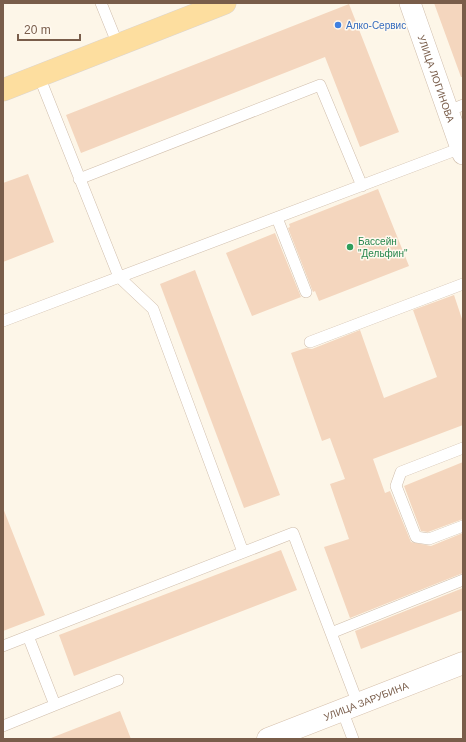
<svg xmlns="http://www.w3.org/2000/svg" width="466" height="742" viewBox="0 0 466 742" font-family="Helvetica,sans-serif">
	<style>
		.building { fill: #f4d6be }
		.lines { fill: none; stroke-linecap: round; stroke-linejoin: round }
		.lane-casing { stroke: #d0beac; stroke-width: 12 }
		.street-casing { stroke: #d0beac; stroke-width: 22 }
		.secondary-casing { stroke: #d6c0ac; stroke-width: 23 }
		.primary-casing { stroke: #dcd5d0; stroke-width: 23 }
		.lane { stroke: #fff; stroke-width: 11 }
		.street { stroke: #fff; stroke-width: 21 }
		.secondary { stroke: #fff; stroke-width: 22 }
		.primary { stroke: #fdde9f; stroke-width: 22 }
		.shop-dot { fill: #3f7fe0; stroke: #fff9ef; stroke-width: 1.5 }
		.leisure-dot { fill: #2e9e5b; stroke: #fff9ef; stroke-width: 1.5 }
		.labels { text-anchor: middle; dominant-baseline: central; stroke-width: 3; stroke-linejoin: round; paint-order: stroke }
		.shop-label { font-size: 10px; fill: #366cbe; stroke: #fff9ef; text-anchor: start }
		.street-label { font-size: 10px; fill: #795d4a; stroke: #fff9ef }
		.leisure-label { font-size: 10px; fill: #27864d; stroke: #fff9ef; text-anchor: start }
	</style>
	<rect width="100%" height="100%" fill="#fdf6e8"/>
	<path class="building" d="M434,3h29v74h-2z
		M349,4l50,128 -39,15 -35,-90 -244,96 -15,-38z
		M28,174l26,68 -51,20v-79z
		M378,189l31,77 -90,35 -4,-10 -2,1 -25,-64 2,-1 -1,-3z
		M275,233l26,64 -49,19 -26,-63z
		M195,270l85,225 -36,13 -84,-224z
		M454,295l9,27v103l-90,34 12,34 5,-2 21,51 20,4 32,-13v40l-113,45 -26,-71 25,-8 -19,-55 15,-5 -15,-41 -8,3 -31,-88 15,-5 6,1 48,-19 24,68 53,-21 -24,-67z
		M463,462v57l-35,13 -7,-1 -17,-45z
		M3,508l42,107 -42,16z
		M281,550l16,40 -223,86 -15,-41z
		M463,588v22l-102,39 -6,-18z
		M120,711l11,28h-80v-1z"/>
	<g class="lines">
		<defs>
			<path id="lane" d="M101,3l17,42
				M39,76l80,201 34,32 90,243
				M448,111l15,-6
				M79,179l241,-94 42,101
				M277,218l29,74
				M3,321l458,-173
				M310,342l153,-58
				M463,448l-62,24 -5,14 20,51 13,2 34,-13
				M331,633l132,-53
				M3,646l290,-113 65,171
				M55,705l63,-25
				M342,710l11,29
				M3,726l52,-21 -27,-69"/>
			<g id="street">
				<path id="s1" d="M410,3l53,151"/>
			</g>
			<g id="secondary">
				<path id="s2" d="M268,739l195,-76"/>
			</g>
			<path id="primary" d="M3,90l222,-87"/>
		</defs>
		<use href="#lane" class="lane-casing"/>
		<use href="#street" class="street-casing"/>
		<use href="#secondary" class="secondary-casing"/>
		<use href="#primary" class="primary-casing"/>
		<use href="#lane" class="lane"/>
		<use href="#street" class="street"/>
		<use href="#secondary" class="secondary"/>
		<use href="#primary" class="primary"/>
	</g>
	<circle class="shop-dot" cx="338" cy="25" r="4"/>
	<circle class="leisure-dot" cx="350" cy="247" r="4"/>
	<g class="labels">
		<g class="shop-label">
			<text x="346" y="25">Алко-Сервис</text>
		</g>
		<g class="street-label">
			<text stroke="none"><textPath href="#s1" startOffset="80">УЛИЦА ЛОГИНОВА</textPath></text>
			<text stroke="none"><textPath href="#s2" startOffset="105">УЛИЦА ЗАРУБИНА</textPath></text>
		</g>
		<g class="leisure-label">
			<text x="358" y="241">Бассейн<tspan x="358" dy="12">"Дельфин"</tspan></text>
		</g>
	</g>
	<rect width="466" height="742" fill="none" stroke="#795d4a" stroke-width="8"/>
	<path d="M18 34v6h62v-6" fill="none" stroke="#795d4a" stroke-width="2"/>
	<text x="24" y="34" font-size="12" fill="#795d4a" stroke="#fff9ef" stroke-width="3" paint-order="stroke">20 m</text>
</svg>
